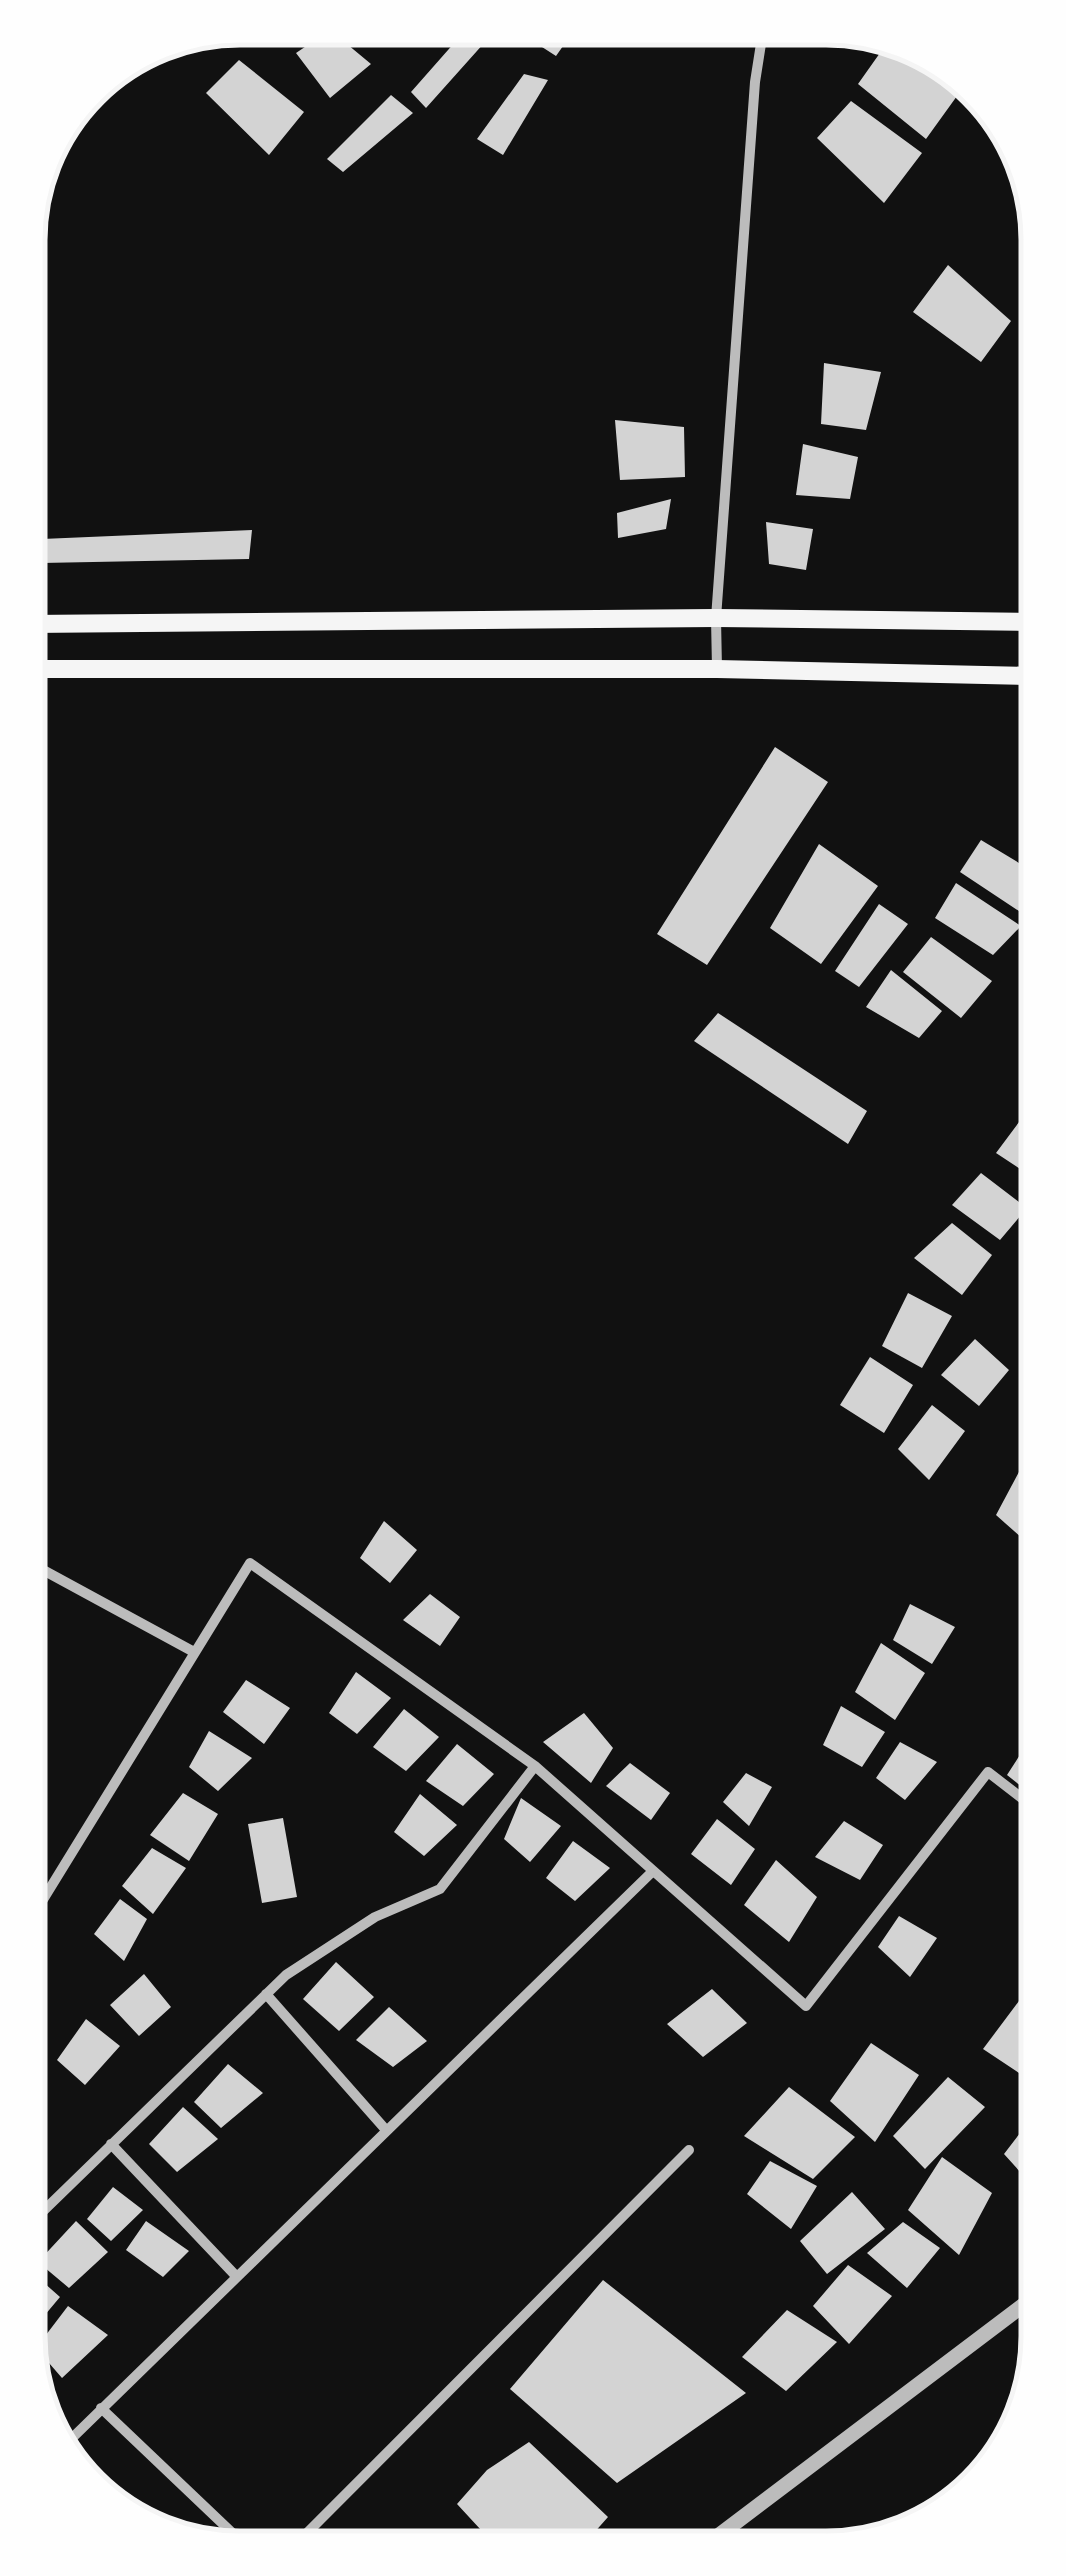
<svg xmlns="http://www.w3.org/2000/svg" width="1066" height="2576" viewBox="0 0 1066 2576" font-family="'Noto Serif',serif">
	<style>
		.building { fill: #d3d3d3 }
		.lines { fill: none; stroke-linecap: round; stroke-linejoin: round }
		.minor { stroke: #bcbcbc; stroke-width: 10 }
		.tertiary { stroke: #bcbcbc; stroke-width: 15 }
		.primary { stroke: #f5f5f5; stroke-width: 18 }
		.rim { fill: none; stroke: #f5f5f5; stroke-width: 5 }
	</style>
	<rect width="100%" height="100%" fill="#111"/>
	<path class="building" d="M369,28l39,1 -15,18z
		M514,29l40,1 14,9 -12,17z
		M330,30l41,34 -41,34 -34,-45z
		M463,33l22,9 -59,66 -15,-16z
		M887,43l70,53 -31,43 -68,-55z
		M239,60l65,52 -35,43 -63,-62z
		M524,74l24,6 -45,75 -26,-16z
		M391,95l22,18 -70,59 -16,-13z
		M851,101l71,52 -38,50 -67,-65z
		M948,265l63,56 -30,41 -68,-50z
		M824,363l57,9 -15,58 -45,-6z
		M615,420l69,7 1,50 -65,3z
		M803,444l55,13 -8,42 -54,-4z
		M671,499l-5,30 -48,9 -1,-25z
		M766,522l47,7 -7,41 -37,-6z
		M252,530l-3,29 -208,4 1,-24z
		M775,747l53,35 -121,183 -50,-31z
		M981,840l53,32v49l-74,-49z
		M819,844l59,42 -57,78 -51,-36z
		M956,883l65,43 -28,29 -58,-37z
		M879,904l29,20 -49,63 -24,-16z
		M931,937l61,44 -31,37 -58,-46z
		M891,970l51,41 -23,27 -53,-31z
		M718,1013l149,98 -19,33 -154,-103z
		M1025,1114l9,6v58l-38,-25z
		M981,1173l46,35 -27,32 -48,-35z
		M952,1223l40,32 -30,40 -48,-37z
		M908,1293l44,23 -30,52 -40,-22z
		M975,1339l34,31 -30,36 -38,-31z
		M870,1357l43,28 -29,48 -44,-28z
		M932,1405l33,26 -36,49 -31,-31z
		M1020,1470l15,10 -2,68 -37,-33z
		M384,1521l33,29 -27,33 -30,-25z
		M430,1594l30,23 -20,29 -37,-26z
		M910,1604l45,23 -23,37 -39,-24z
		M881,1643l44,30 -30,47 -40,-28z
		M356,1672l35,26 -34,36 -28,-21z
		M246,1680l44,28 -26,36 -41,-32z
		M841,1706l44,26 -23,35 -39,-22z
		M404,1709l35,28 -33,34 -33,-24z
		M584,1713l29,35 -22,35 -48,-41z
		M1036,1730v68l-29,-23z
		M209,1731l43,27 -34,33 -29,-24z
		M900,1742l37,20 -32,38 -29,-22z
		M457,1744l37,30 -31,32 -37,-25z
		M630,1763l40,30 -19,27 -45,-34z
		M746,1773l26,14 -23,39 -26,-24z
		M183,1793l35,21 -29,47 -39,-26z
		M420,1794l37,31 -33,31 -30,-24z
		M521,1798l40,28 -31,36 -26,-23z
		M283,1818l14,79 -35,6 -14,-79z
		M717,1819l38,30 -24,36 -40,-31z
		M844,1821l39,24 -23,35 -45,-23z
		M573,1841l37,27 -35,33 -29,-23z
		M152,1848l34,20 -33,46 -31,-28z
		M776,1860l41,37 -28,45 -45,-37z
		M120,1899l27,20 -23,42 -30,-27z
		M899,1916l38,22 -27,39 -32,-30z
		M336,1962l38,35 -35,34 -36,-32z
		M144,1974l27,33 -32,29 -29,-31z
		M1037,1977v108l-54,-36z
		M712,1989l35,34 -44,34 -36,-33z
		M389,2007l38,34 -34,26 -37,-27z
		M86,2019l34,27 -35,39 -28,-25z
		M871,2043l48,32 -44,67 -45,-41z
		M228,2064l35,29 -42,35 -27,-26z
		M948,2077l37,30 -60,62 -32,-33z
		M789,2087l66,50 -42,42 -69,-43z
		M183,2107l35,32 -41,33 -28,-28z
		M1037,2111l1,67 -8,5 -26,-29z
		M942,2157l50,36 -33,62 -51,-45z
		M770,2161l47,25 -26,43 -44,-35z
		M113,2187l30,23 -32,31 -24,-22z
		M852,2192l33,37 -58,45 -27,-33z
		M76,2221l32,31 -39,36 -31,-26z
		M146,2221l43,30 -26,26 -37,-27z
		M903,2222l37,26 -33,40 -40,-35z
		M848,2265l44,31 -43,48 -36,-38z
		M34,2274l26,23 -26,31z
		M603,2280l143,113 -129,90 -107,-94z
		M68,2306l40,29 -46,43 -26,-30z
		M787,2310l50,32 -51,49 -44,-34z
		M529,2442l79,75 -23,26h-92l-36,-39 30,-34z"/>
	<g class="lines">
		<path class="minor" d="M717,669l-1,-51 39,-536 8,-51
			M32,1564l162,88
			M33,1916l217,-353 285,203 271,240 182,-234 48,37
			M266,1994l120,136
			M111,2144l125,132
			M34,2220l252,-245 89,-58 65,-28 95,-123
			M101,2408l143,136
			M67,2443l586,-572
			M296,2544l393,-394"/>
		<path class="tertiary" d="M710,2542l328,-248"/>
		<path class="primary" d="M29,624l687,-6 317,4
			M29,669h688l316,7"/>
	</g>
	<path d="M0 0H1066V2576H0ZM240 45H826A195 195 0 0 1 1021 240V2336A195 195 0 0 1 826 2531H240A195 195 0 0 1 45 2336V240A195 195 0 0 1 240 45Z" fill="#fefefe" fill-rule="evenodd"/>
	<path class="rim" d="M240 45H826A195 195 0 0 1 1021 240V2336A195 195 0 0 1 826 2531H240A195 195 0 0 1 45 2336V240A195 195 0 0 1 240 45Z"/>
</svg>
